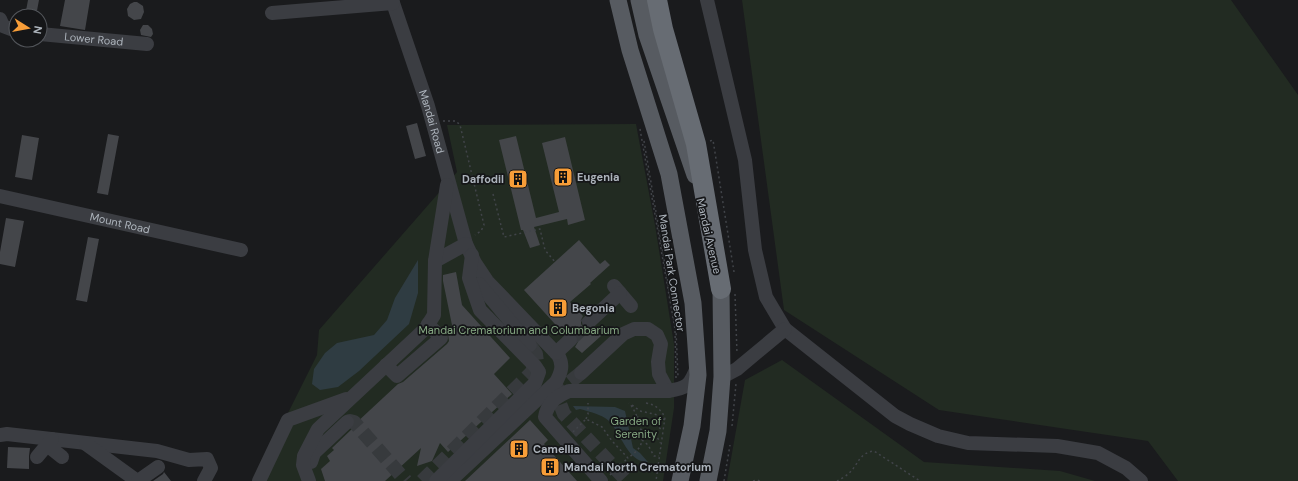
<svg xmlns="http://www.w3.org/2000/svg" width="1298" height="481" viewBox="0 0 1298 481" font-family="'DM Sans',sans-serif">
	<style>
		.green { fill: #222b22 }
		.water { fill: #2f3c42 }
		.building { fill: #44464a }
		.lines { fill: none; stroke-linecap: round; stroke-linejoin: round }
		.minor-tunnel { stroke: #373a3d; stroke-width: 14; stroke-dasharray: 14 7; stroke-linecap: butt }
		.path { stroke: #414449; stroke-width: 1.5; stroke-dasharray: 2 3; stroke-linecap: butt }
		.minor { stroke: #3b3d42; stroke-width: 14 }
		.major { stroke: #575b61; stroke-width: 17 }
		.highway { stroke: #676c73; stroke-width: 20 }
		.path-bridge { stroke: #414449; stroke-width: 1.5; stroke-dasharray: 2 3; stroke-linecap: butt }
		.labels { text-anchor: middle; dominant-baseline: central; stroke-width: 3.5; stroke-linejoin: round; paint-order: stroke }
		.street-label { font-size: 11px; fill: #adb4bc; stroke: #151618 }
		.poi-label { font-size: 11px; font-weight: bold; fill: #adb4bc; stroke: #151618; text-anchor: start }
		.park-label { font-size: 11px; fill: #86a883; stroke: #151618 }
	</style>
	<rect width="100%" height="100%" fill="#1a1b1d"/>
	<path class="green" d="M742,0h489l67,95v386h-120l-30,-40 -209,-31 -155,-100z
		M636,124l19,101 19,119v64l-11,73h-409l63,-126 2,-25 138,-158 -10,-47z
		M782,360l142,102 136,9 35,10h-368l18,-101z"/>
	<path class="water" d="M418,260v33l-9,31 -50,47 -21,16 -18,3 -8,-6 2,-15 11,-16 12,-10 37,-8 13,-15 8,-22z
		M573,406l42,1 10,4 8,37 7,5 8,9c-20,1 -27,-29 -39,-41 -8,-7 -19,-9 -29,-12l-4,1z"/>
	<path class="building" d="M28,0h11l-3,16h-11z
		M65,0h25l-5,30 -25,-4z
		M134,2h3l6,4 1,6 -3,7 -7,1 -6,-4 -1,-7 3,-5z
		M143,25h5l4,4 1,5 -2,3 -10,-2 -1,-5z
		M417,123l9,33 -11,3 -9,-33z
		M108,134l11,2 -11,59 -11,-2z
		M22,135l17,3 -7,42 -17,-3z
		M516,136l20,82 23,-6 -17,-69 23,-6 20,83 -17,5 -1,-6 -33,8 6,18 -10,3 -7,-18h-2l-22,-90z
		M6,218l18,3 -9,46 -15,-3v-12z
		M88,237l11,2 -12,63 -11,-2z
		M579,240l21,24 5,-4 5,5 -20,18 1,1 -21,18 13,14 -2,4v4l2,3 4,3h4l3,-2 7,8 -19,17 -7,-6 3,-5v-4l-2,-3 -4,-3h-4l-4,2 -40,-44z
		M456,272l6,33 48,53 -16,16 18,20 -64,58 -8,-9 -8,18 -15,5 4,-18 -36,33h-60l-4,-12 9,-8 -3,-5 7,-6 -2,-2 21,-20 2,-4 43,-40 5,-2 44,-38 2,-3 -1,-7 5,-4 -10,-49v-6z
		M530,420l18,20 -4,4 33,37h-112z
		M8,447l22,1 -1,8v13l-22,-1z
		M164,472l7,9h-18l10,-7z"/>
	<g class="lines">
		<path class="minor-tunnel" d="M570,340l19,-18
			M581,373l-21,17 -1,11 5,13 63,67
			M347,422l3,-1 4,1 52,59
			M422,481l109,-108 6,-11 -1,-8 -6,-9"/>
		<path class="path" d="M443,121h13l4,4 24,100 -3,6 -6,4
			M640,129l35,200 1,49
			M644,141l32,189 2,47
			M710,141l3,-1 21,132
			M493,194l11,43 36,-8 5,21 10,12
			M735,294l2,60
			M646,403c10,2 14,6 19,14l-9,64
			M632,405l8,6 18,4 7,5
			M637,417l17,6 9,8
			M586,419l2,-5v-11
			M732,426l4,-42
			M640,429c9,4 17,4 20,14
			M573,432l13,-13 16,8 10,14 16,17c5,-4 11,-8 13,-14 4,-10 -5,-34 -12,-41
			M642,440l6,5 6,11h5
			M552,453l4,-4
			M724,481l6,-36
			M753,481l4,-1 3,1
			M837,481c3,-2 8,-4 11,-7 11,-9 10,-21 26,-23l46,30"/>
		<g class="minor">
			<path id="s1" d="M392,0l36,106 38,138 9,19 12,18 71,74c6,10 3,18 -2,27l-106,99"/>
			<path d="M707,0l38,160 10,90 11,47 19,32 110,87 15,8 28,12 30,7 89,3 41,7 28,15 15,13"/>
			<path d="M272,13l121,-10"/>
			<path d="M0,19l3,7 13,5"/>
			<path id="s2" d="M40,34l107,10"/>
			<path id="s3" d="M0,196l241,54"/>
			<path d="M435,261l31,-17"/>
			<path d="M479,284l51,61"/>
			<path d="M614,286l17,20"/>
			<path d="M589,322l31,-29"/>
			<path d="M556,353l14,-13"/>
			<path d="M386,365l11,11 44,-38 -13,-14"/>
			<path d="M581,373l42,-39 11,-5h14l9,6 4,9 -3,18 1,12 9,17"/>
			<path d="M722,377l15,-8 48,-40"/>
			<path d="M0,435l7,-1 150,17 32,9 18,-1 4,9 -7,13"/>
			<path d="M86,444l47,34 2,3"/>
			<path d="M47,445l15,12"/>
			<path d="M37,457l15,-18"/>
			<path d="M311,462l3,-9 33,-31"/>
			<path d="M138,481l20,-14"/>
			<path d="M259,481l29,-61 58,-21"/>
			<path d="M309,481l-6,-16 1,-9 14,-27 108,-101 8,-13 1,-54 12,-76"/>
			<path d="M436,481l99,-98 4,-11 -4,-6 -55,-56 -11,-32 3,-23"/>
			<path d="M601,481l-56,-64c2,-14 12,-21 24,-26h99c19,-3 22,-5 29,-24"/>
		</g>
		<path class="major" d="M618,0l12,50 39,124 24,129 5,72 -6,51 -12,55
			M639,0l8,35 48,140
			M708,481l10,-50 4,-54 -1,-88 -3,-12"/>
		<path class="highway" d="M657,0l6,29 33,115 25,145"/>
		<path class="path-bridge" d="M610,475l18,-17"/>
	</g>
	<defs>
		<symbol id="building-square" viewBox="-11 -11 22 22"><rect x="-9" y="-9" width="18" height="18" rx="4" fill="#f79d38" stroke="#151618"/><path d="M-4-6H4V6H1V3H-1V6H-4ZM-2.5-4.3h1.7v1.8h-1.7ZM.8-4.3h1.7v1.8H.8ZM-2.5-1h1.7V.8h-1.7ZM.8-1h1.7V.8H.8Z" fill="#111"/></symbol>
	</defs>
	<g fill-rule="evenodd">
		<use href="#building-square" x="552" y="166" width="22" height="22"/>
		<use href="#building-square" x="507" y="168" width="22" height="22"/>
		<use href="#building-square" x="547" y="297" width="22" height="22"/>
		<use href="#building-square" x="508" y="438" width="22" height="22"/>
		<use href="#building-square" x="539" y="456" width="22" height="22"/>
	</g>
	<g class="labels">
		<g class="street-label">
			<text stroke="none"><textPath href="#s2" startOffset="54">Lower Road</textPath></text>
			<text stroke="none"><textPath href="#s1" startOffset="128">Mandai Road</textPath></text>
			<text stroke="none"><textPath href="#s3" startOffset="123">Mount Road</textPath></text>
			<text transform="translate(709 236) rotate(77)">Mandai Avenue</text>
			<text transform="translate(672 273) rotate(81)">Mandai Park Connector</text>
		</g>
		<g class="poi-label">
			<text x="577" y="177">Eugenia</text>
			<text x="504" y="179" text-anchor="end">Daffodil</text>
			<text x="572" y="308">Begonia</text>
			<text x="533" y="449">Camellia</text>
			<text x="564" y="467">Mandai North Crematorium</text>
		</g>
		<g class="park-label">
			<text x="519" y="330">Mandai Crematorium and Columbarium</text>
			<text x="636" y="421">Garden of<tspan x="636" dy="13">Serenity</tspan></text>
		</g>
	</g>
	<g transform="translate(28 28) rotate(101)"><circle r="19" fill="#151618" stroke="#52555a"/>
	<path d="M0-3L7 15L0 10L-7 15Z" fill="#f79d38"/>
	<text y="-6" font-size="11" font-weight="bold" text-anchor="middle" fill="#adb4bc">N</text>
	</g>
</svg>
